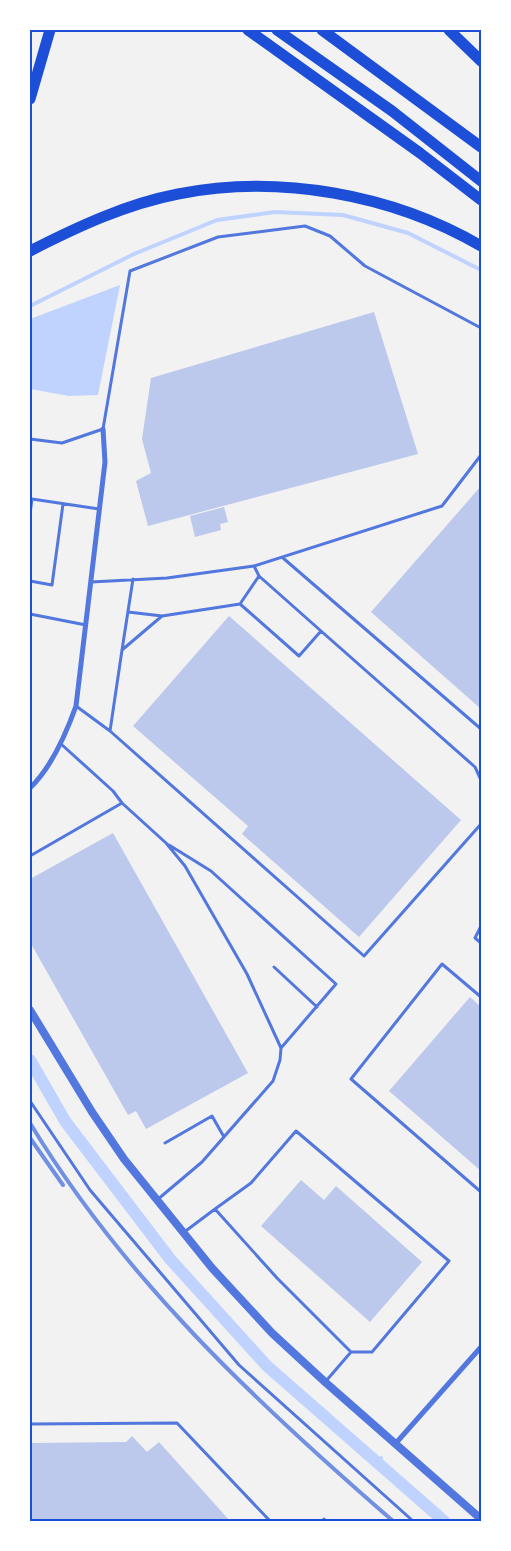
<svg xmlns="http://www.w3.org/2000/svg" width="511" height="1551" viewBox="0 0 511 1551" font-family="'Fira Sans',sans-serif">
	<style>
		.water { fill: #bfd3fe }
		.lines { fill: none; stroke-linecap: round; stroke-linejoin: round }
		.stream { stroke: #bfd3fe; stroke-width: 4 }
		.canal { stroke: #bfd3fe; stroke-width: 12 }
		.building { fill: #bdc9ec }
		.service { stroke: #5277de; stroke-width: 3 }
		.minor { stroke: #5277de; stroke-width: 5 }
		.tertiary { stroke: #5277de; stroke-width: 8 }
		.motorway { stroke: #1d4ed8; stroke-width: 11 }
		.rail { stroke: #7290e2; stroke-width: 4 }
		.neatline { fill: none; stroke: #1d4ed8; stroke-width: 2 }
	</style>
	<rect width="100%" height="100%" fill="#f2f2f2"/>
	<path class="water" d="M120,285l-22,110 -29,1 -39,-7v-70z"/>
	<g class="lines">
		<path class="stream" d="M30,306l104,-52 83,-34 58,-8 68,3 65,18 73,37
			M148,1229l3,-2
			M378,1463l3,-5"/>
		<path class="canal" d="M30,1060l35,61 105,138 97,107 177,155"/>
	</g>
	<path class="building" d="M374,312l44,142 -270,72 -12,-45 15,-8 -9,-34 9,-61z
		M481,486v223l-110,-97z
		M224,507l4,15 -8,2 1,6 -26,7 -5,-21z
		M229,616l232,204 -102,117 -117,-103 6,-8 -115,-100z
		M113,833l135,240 -102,56 -10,-18 -8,4 -98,-173v-63z
		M470,997l11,10v164l-92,-80z
		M301,1180l23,20 12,-14 86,76 -52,60 -109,-96z
		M132,1436l15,16 12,-10 71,79h-200v-78l96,-1z"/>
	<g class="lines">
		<path class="service" d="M30,439l32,4 41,-14 27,-158 88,-34 87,-11 25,10 35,30 116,62
			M30,514l2,-15 67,10
			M283,558l198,171
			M254,566l188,-60 39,-51
			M30,581l22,4 11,-81
			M240,604l19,-28
			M128,612l34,4
			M30,614l56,11
			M321,631l154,136 6,13
			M122,650l11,-71
			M76,706l34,25 12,-81 40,-34 78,-12 59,52 22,-25 -62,-55 -5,-10 -87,12 -76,4
			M110,731l254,225 117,-132
			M122,803l44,40 19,23 62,108 34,74 -1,12 -7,21 -71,81 -45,38
			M169,845l42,26 125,113 -55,64
			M30,856l92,-53 -9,-12 -52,-47
			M481,926l-6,12 6,5
			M274,967l43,40
			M481,997l-39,-33 -91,115 130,113
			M30,1101l60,89 149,175 174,156
			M165,1143l47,-27 12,21
			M215,1209l36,-26 45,-52 153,130 -77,91h-21
			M183,1233l32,-24 62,69 74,74 -25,29
			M30,1424l147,-1 93,98
			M322,1521l2,-2"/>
		<path class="minor" d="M30,788c22,-21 36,-54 46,-82l29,-244 -2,-33
			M396,1443l85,-96"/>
		<path class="tertiary" d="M30,1010l62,102 32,47 88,109 60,65 53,49 156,137"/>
		<path class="motorway" d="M248,30l172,123 61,47
			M277,30l115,81 89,70
			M322,30l159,117
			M449,30l32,31
			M30,99l20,-69
			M30,251c47,-24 96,-47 148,-57 100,-20 214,0 303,52"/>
		<path class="rail" d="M30,1123c94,156 227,280 363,398
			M30,1138l33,47"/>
	</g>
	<rect width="511" height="1551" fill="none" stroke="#ffffff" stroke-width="62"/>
	<rect x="31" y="31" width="449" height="1489" class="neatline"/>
</svg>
